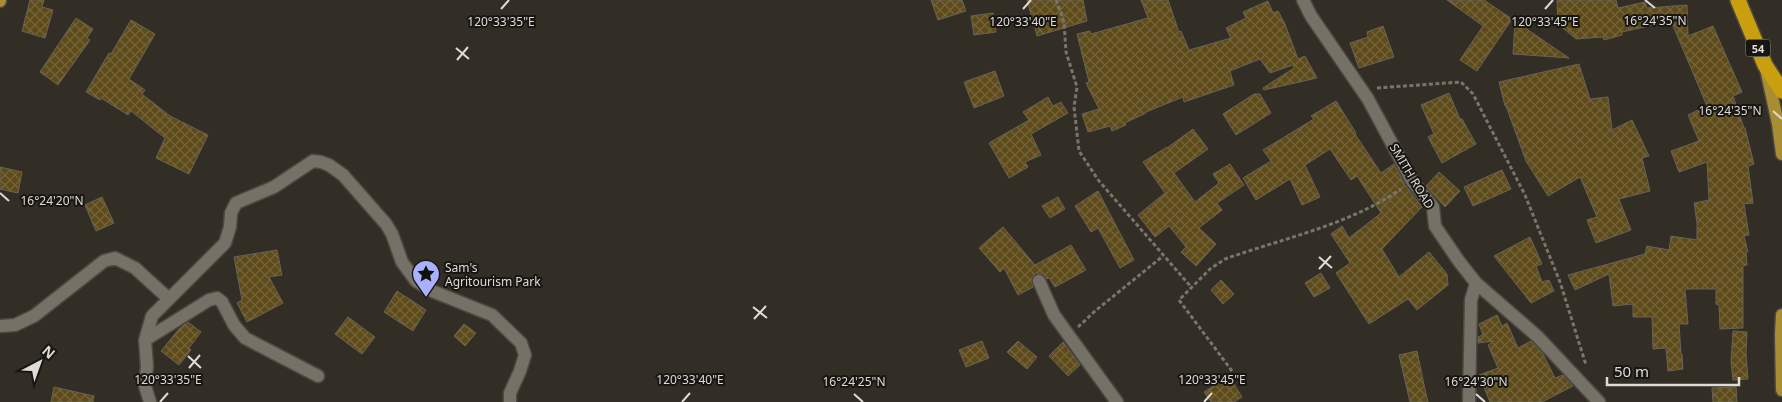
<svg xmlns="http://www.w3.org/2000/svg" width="1782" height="402" viewBox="0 0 1782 402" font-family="'Noto Sans',sans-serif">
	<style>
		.building { fill: url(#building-cross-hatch); stroke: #676359 }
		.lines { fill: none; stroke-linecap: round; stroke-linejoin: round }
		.minor-casing { stroke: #4d4942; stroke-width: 15 }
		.major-casing { stroke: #4d4942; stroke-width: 15 }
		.highway-casing { stroke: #4d4942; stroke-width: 18 }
		.path { stroke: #78756d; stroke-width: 3; stroke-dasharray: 4 2.5; stroke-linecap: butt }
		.minor { stroke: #757166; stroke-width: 12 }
		.major { stroke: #a88d32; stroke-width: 12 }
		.highway { stroke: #ca9f0f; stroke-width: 15 }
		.ticks { fill: none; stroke: #dfdcd7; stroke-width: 2 }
		.labels { text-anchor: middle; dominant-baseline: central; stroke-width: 4; stroke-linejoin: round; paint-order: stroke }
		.shield { fill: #181612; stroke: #a3a19c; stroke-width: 1 }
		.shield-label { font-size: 11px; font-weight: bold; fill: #dfdcd7 }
		.street-label { font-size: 12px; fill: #dfdcd7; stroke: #181612 }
		.poi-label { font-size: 12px; fill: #dfdcd7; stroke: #181612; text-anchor: start }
		.ticks-label { font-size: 12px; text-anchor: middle; fill: #dfdcd7; stroke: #181612; stroke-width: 4; stroke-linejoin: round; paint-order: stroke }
	</style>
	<defs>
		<pattern id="building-cross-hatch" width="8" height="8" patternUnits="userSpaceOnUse" patternTransform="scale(1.25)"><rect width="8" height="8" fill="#5e4b1a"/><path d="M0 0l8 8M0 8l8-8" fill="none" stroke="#75643b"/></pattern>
	</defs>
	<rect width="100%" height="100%" fill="#322e25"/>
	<path class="building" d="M30,0h14l-2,7 11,3 -8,28 -23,-7z
		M931,0h31l4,11 -28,9z
		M1027,0h56l4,21 -50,15z
		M1141,0h27l11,32 2,-1 8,19 42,-12 -5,-10 20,-10 -3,-6 25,-11 5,12 5,-2 7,13 13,35 7,-3 12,22 -53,12 -1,-2 31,-20 -1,-3 -23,8 -10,-14 -30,12 4,14 -50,17 -1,-5 -37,15v1l-21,10 1,2 -14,6 -2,-5 -22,6 -6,-18 17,-5 -13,-26 3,-1 -12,-48 13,-3 1,3 57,-16z
		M1447,0h37l28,19 -35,52 -17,-11 23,-34z
		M1557,0h59l2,8 27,-6 2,6 40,-3 1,31 25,-10 29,66 -9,4 11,32h1l9,36 -6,2 5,37 -9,1 5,31 -5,1 4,16h-2l1,13 -4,1v62l-23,1 -1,-24 -3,-1v-15h-31l3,35h-9l2,30h1l1,15 -15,2 -2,-23 -13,1 -1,-32h-19v-13l-20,2 -4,-32 -34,16 -7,-15 77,-21 2,-8 22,4 2,-14 26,4v-17l-3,-20 15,-3 -2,-38 -28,10 -8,-21 28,-10 -11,-26 19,-9 -36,-85 -49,11v3l-18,5 -1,-3 -27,2 -18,-15z
		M993,13l3,19 -22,3 -3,-19z
		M76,18l17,11 -6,9 3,2 -32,45 -18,-13z
		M131,20l24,14 -26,45 16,11 -3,4 28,22 38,19 -19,39 -33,-16 9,-20 -34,-27 -3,4 -27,-17 -1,2 -14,-8 23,-39 2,1z
		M1515,21l54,37 -56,-4z
		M1383,26l11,31 -35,11 -9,-25 18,-6 -1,-5z
		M1579,64l11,35 18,-2 4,33 20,-10 17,36 -7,2 8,33 -31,8 12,31 -35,13 -9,-23 10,-3 -17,-40 -32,19 -22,-35 -20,-55h-1l-6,-24z
		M995,71l9,25 -30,12 -10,-26z
		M1449,93l11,26h2l14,25 -34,19 -14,-26 6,-3 -13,-29z
		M1254,94h6l11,19 -35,22 -13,-21z
		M1048,97l5,9 8,-4 7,11 -37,21 10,21 -16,7 3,5 -19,11 -20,-35 40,-23 -6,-8z
		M1336,101l20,32 -1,1 26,39 13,-9 11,21 17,22 -40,42 17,28 30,-25 18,22 1,11 -31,25 -9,-11 -39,25 -33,-51 14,-10 -19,-29 11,-8 7,12 32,-25 -24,-37 -6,4 -21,-31 -25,16 15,32 -18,8 -12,-26 -34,21 -13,-22 28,-17 -8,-11 51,-31 -3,-3z
		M1193,129l15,20 -34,24 21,29 24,-19 -6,-9 17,-10 14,21 -27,18 5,7 -23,18 17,16 -20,22 -15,-14 5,-5 -17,-21 -14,11 -17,-22 27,-22 -22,-31 24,-15v1z
		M0,167l22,5 -4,21 -18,-4z
		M1502,170l9,19 -38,17 -9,-19z
		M1439,172l21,19 -15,16 -19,-21z
		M1098,191l36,69 -14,8 -22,-40 -7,4 -16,-26z
		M102,197l12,26 -18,8 -11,-26z
		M1058,197l7,12 -15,9 -8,-12z
		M1003,227l32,38 36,-20 15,25 -31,17 -6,-9 -2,1 -4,-5 -7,-1 -5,7 2,7 -15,8 -14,-27 -4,4 -21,-24z
		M1530,237l12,27 -6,2 6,16 7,-2 5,11 -23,12 -37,-47z
		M277,250l5,25 -13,2 14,26 -36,19 -10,-19 5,-3 -8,-43z
		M1321,273l9,15 -16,9 -9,-14z
		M1221,280l13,14 -11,10 -12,-14z
		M397,291l29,19 -13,21 -29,-19z
		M1497,315l5,11 5,-3 11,25 13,-7 12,13 12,24 8,-3 10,11 -31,16h-52l-11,-27 19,-7 -10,-23 6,-4 -16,2v-6l5,-2 -4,-11z
		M348,317l27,20 -13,17 -27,-20z
		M188,322l13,10 -12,16 2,2 -12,15 -18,-14 18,-22z
		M464,324l12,9 -11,13 -11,-10z
		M1733,331l14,1 -1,22 2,25 -15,1 -2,-18z
		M982,341l7,17 -23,9 -7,-17z
		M1018,341l19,16 -10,12 -20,-17z
		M1063,342l17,23 -12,11 -19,-20z
		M1417,351l9,43 2,8h-18l-11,-47z
		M1229,376l13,21 -8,5h-23l-7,-10z
		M54,387l40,9 -1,6h-42z
		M1736,387l1,15h-24l-1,-14z"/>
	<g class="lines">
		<defs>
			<path id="minor" d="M1303,0l8,16 57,83 44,82 21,26 2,19 23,34 18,23 62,54 61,65
				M1039,281l15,34 63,87
				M0,326l15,-1 19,-9 70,-55 11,-3 20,10 34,31
				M145,340l64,-40 8,-2 5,4 12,23 11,13 73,38
				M150,402l-5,-16 2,-20 -2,-26 7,-24 73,-73 5,-16 1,-14 5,-10 38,-16 39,-26 8,1 8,3 14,10 43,49 6,10 10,28 14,19 16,10 60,24 29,28 4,12 -5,16 -10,22v9
				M1469,402l2,-102 5,-17"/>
			<path id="major" d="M0,1v-1
				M1766,69l12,55 4,30
				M1782,315l-1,19 1,56"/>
			<path id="highway" d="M1738,0l27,65 17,26"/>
		</defs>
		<use href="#minor" class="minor-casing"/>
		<use href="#major" class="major-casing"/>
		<use href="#highway" class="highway-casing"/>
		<path class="path" d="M1056,0l8,22 2,30 11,35 -3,20 5,44 20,30 93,107
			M1377,88l84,-6 12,12 52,101 35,87 26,83
			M1078,327l17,-16 68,-55
			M1232,371l-53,-71 31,-31 15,-10c59,-21 124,-34 176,-70"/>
		<use href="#minor" class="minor"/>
		<use href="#major" class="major"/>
		<use href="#highway" class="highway"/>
	</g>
	<path class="ticks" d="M1645,0l10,8M501,9l8,-9M1023,9l8,-9M1545,9l8,-9M456,48l13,11M457,60l11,-13M1773,111l9,8M0,193l9,8M1319,257l13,11M1319,269l12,-13M753,307l14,11M754,319l12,-13M188,356l13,12M189,368l11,-13M854,394l9,8M1476,394l9,8M160,402l8,-9M682,402l8,-9M1204,402l8,-9"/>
	<defs>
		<symbol id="sight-pin" viewBox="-11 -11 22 30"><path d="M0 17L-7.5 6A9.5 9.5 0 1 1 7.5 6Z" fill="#a9b0fc" stroke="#181612"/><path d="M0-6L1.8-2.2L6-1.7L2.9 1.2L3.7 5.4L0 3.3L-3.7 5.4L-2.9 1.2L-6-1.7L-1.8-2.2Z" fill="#111"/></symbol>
	</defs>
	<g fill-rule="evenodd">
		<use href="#sight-pin" x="410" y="258" width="32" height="43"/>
	</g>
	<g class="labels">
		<rect class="shield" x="1745.5" y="39.5" width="25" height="17" rx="4"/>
		<g class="shield-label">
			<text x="1758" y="48">54</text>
		</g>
		<g class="street-label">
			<text transform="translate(1412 176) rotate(59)">SMITH ROAD</text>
		</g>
		<g class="poi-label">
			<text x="445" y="267">Sam's<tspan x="445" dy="14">Agritourism Park</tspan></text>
		</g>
	</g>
	<g class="ticks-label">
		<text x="1655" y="25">16°24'35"N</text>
		<text x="501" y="26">120°33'35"E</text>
		<text x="1023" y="26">120°33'40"E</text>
		<text x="1545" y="26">120°33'45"E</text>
		<text x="1730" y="115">16°24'35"N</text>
		<text x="52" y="205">16°24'20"N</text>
		<text x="168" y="384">120°33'35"E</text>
		<text x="690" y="384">120°33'40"E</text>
		<text x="1212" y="384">120°33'45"E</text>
		<text x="854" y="386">16°24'25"N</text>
		<text x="1476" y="386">16°24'30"N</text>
	</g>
	<g transform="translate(40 362) rotate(41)" stroke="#181612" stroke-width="4" paint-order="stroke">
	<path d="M0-4L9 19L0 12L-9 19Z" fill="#dfdcd7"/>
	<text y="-8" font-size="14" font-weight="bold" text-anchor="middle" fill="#dfdcd7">N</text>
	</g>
	<path d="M1607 377v8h132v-8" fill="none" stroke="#dfdcd7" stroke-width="2.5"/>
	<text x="1614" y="377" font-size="15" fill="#dfdcd7" stroke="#181612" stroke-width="4" paint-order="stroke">50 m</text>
</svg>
